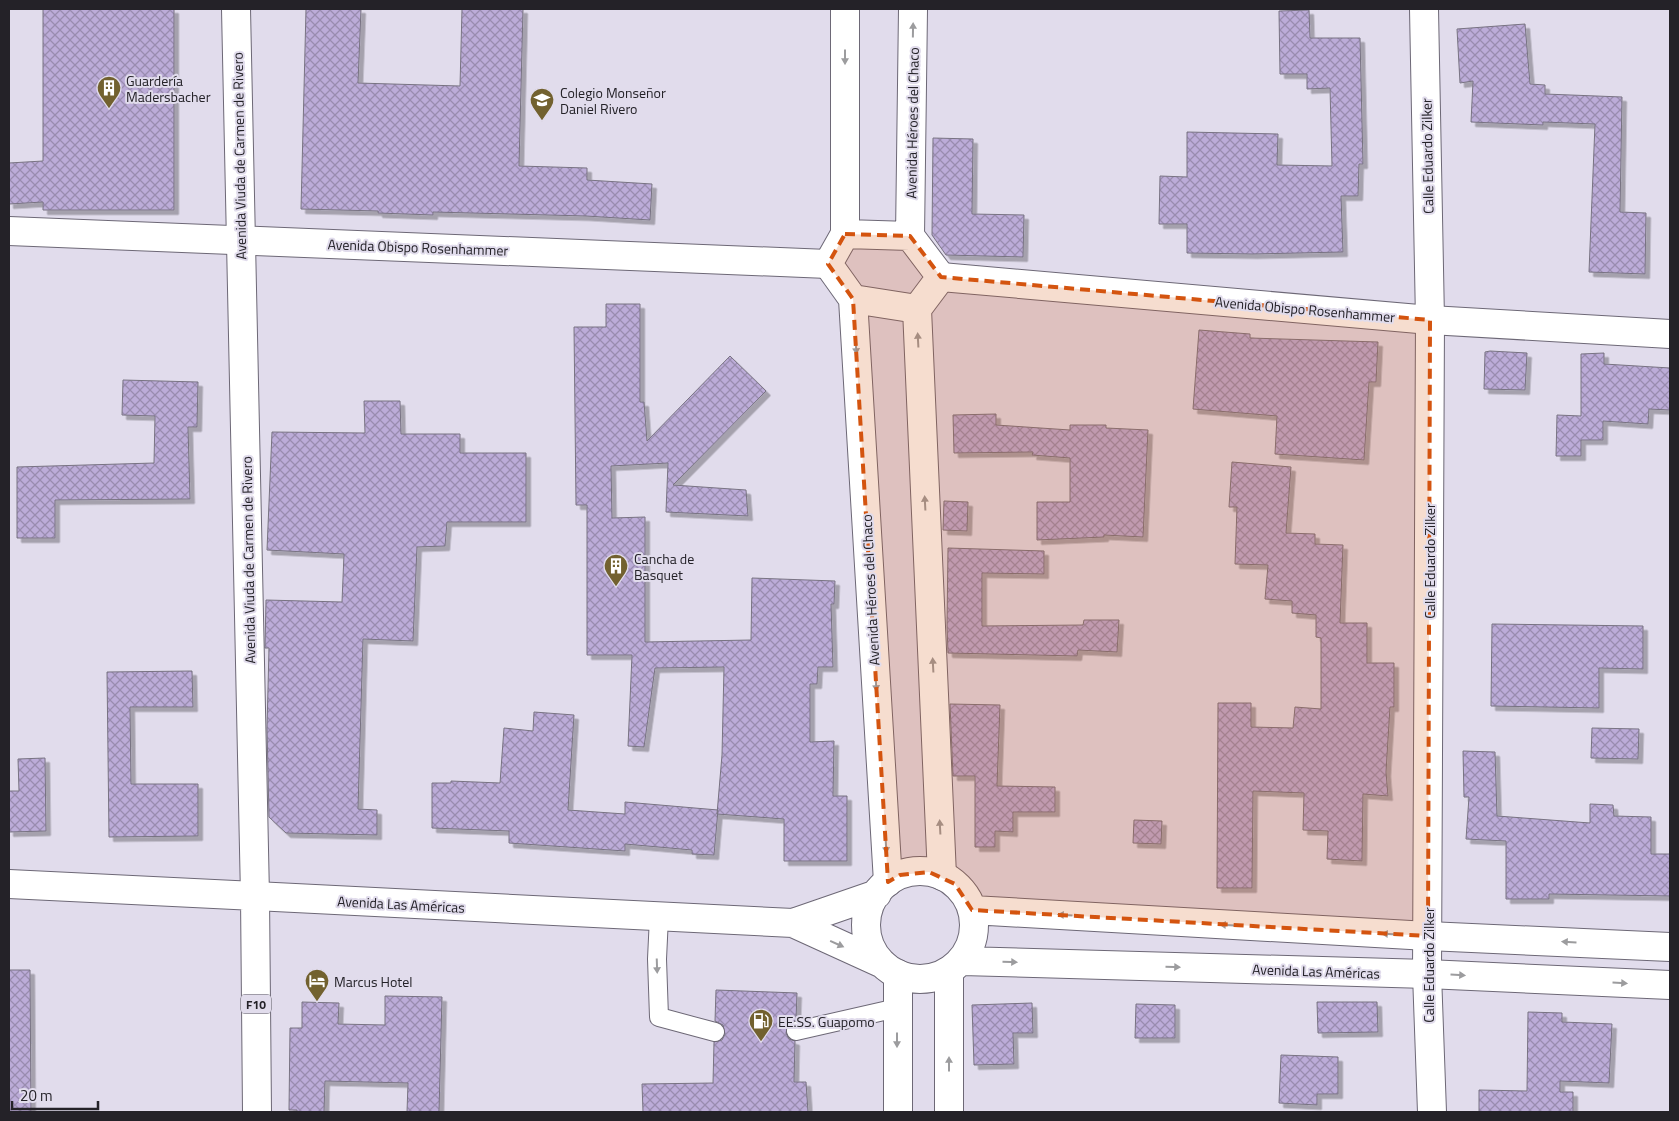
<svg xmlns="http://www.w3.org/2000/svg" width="1679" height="1121" viewBox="0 0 1679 1121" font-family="'Titillium Web',sans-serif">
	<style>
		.building { fill: url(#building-cross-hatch); stroke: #787382; filter: url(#shadow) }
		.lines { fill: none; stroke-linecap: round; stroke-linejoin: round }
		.service-casing { stroke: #6d6876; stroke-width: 20 }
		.minor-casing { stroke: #6d6876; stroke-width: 30 }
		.tertiary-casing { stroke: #6d6876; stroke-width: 30 }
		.secondary-casing { stroke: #6d6876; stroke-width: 30 }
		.trunk-casing { stroke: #6d6876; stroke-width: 30 }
		.service { stroke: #fff; stroke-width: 18 }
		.minor { stroke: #fff; stroke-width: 28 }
		.tertiary { stroke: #fff; stroke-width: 28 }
		.secondary { stroke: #fff; stroke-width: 28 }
		.trunk { stroke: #fff; stroke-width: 28 }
		.oneway { fill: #9c9c9e }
		.marked { fill: #d4540f; fill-opacity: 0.2; stroke: #d4540f; stroke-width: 4; stroke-dasharray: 10 6; stroke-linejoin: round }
		.labels { text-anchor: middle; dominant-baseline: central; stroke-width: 4; stroke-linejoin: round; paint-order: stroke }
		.shield { fill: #e1dcec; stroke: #5d5a63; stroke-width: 1 }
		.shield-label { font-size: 12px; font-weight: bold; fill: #242228 }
		.poi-label { font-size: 14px; fill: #242228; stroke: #e1dcec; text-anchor: start }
		.street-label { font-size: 14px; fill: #242228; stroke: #e1dcec }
	</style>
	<defs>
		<pattern id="building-cross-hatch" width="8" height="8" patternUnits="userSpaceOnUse" patternTransform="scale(1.25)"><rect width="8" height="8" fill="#bcacd8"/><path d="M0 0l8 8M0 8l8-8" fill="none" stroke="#998caf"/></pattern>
		<filter id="shadow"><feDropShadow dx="4.5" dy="4.5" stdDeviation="0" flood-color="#0004"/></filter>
	</defs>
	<rect width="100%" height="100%" fill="#e1dcec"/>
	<path class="building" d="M43,9h131v201h-131v-8l-34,2v-41l34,-2z
		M306,9h55l-3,74 102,3 2,-77h61l-4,157 68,2v12l65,4 -2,36 -64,-4 -153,-4v3l-55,-2v-2l-77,-2z
		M1309,10l1,28h50l3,126h-4l-1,32h-17l2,56 -90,2 -66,-1v-29h-28l1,-48 27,1v-45l91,2 -1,31 55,1 -2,-78 -23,1v-15h-27l-1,-63z
		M1525,24l5,60 15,1v9l77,3 -2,115 26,1 -1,61 -56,-2 6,-148 -52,-2v3l-72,-3 2,-41 -13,2 -3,-54z
		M933,138l40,1 -1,75 52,1 -1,42 -77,-2 -14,-20z
		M606,304h34v98h4l3,39 83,-85 36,35 -93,94 73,5 2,26 -82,-4 2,-49 -57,3 1,52 33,-1v125l106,-2 1,-62 83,3 -1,23h-3l2,63h-15l-1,17h-7v58l24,-1 -1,55h14v65h-63v-42l-67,-5 5,-59 2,-88 -69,1 -11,79 -16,-1 4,-91h-45v-150h-11l-2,-178h32z
		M1199,330l51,4v4l128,4 -2,40h-7l-5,78 -89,-6 2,-38 -84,-7z
		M1490,351l37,2 -2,37 -41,-1 1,-37z
		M1604,353v11l66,4v42l-21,-1 -1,15 -45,-3v19h-22v16h-25l1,-41 24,1v-62z
		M123,380l75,2 -1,45h-9l2,72 -135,1v38h-38v-71l137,-4 1,-47 -33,-1z
		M364,401h36l1,33h59v19h66v69h-79l-2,24 -28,1 -4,94 -50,-2 -5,170 19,1v25l-91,-2 -17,-16 -2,-89 2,-80h-4l1,-48 76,2 2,-48 -77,-4 5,-118 93,1z
		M996,414v11l74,5v-5h36v3l42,2 -5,107 -39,-2v2l-67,3v-38h33v-44l-38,-3 1,-3 -79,1 -1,-38z
		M1232,462l59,5 -5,66 29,1v10l28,1 -3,78h27v40h27v44h-4l-4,65 2,24 -25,-2 -1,67 -35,-2 1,-28 -25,-1 1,-37 -51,-2 -1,97h-35l1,-185h33v24l42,1 2,-21 26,2v-71l-5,-1v-22l-24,-2v-12l-27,-2 3,-34 -33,-1 2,-57h-8z
		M944,501l24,1 -1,29 -24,-1z
		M948,548l96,3v23l-62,-1v53l101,-1 1,-5h35l-2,32 -39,-2 -1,6 -129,-3 -1,-27z
		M1492,624l151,2v43l-44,-1v40l-108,-2z
		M192,671l1,36h-63l1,77h67v52l-89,1 -2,-165z
		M950,704l50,1 -3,81 58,1v25h-42v20l-18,-1v16h-20v-71h-22z
		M534,712l40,3 -6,95 57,4v-12l93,8 -4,45 -22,-1v-4l-67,-6v7l-116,-8v-12l-77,-3v-45h19v-2l49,2 4,-55 29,3z
		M1592,728l47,1 -1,30 -47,-1z
		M1463,751l32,1 2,64 93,7v-19l23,1 1,11 37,1v37h19v42l-121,-2v5h-43v-58l-40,-2 3,-42h-5z
		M45,758l1,73 -37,1v-41h10l-1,-32z
		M1134,820l28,1 -1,23 -28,-1z
		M9,970h21l1,142h-22z
		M716,990l81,3 -1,27 -8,4 -2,9 3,6 6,2 -1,41h12l2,30h-165l-1,-28 71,-1 1,-41 8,-2 3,-6 -2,-9 -8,-4z
		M385,996l57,1 -3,115h-32l1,-29 -83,-2 -1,31h-27v-2h-8l1,-82h12v-26l37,1 -1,21 47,1z
		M1317,1002h60l1,30 -60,1z
		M1032,1003l1,30h-20l1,31 -40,1 -2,-60z
		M1136,1004l39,1v33h-40z
		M1528,1012l34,1v9l50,2 -3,59 -49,-2v11h13v20h-94v-22l48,1z
		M1281,1055l57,2v37h-21v11l-38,-2z"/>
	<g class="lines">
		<defs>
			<path id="service" d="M659,917l-2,42 2,58 56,15
				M796,1031l101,-23"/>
			<path id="minor" d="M9,231l819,33
				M941,277l489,43 240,14"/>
			<path id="tertiary" d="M236,9l19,887
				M1424,9l6,311 -3,654 5,138
				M845,234l65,2 31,41 -24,32 -64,-10 -25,-35z
				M845,234v-225
				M910,236l3,-227
				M853,299l35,583
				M917,309l25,567
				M949,971v141
				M898,974v138"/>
			<path id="secondary" d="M866 925a54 54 0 1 1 108 0a54 54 0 1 1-108 0Z
				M255,896l538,27 90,41
				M972,910l456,26 242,11
				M793,923l84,-29
				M962,961l465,13 243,11"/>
			<path id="trunk" d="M9,884l246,12 2,216"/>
		</defs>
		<use href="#service" class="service-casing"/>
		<use href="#minor" class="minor-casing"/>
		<use href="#tertiary" class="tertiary-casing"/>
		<use href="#secondary" class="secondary-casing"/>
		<use href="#trunk" class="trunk-casing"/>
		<use href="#service" class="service"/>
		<use href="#minor" class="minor"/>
		<use href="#tertiary" class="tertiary"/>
		<use href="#secondary" class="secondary"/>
		<use href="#trunk" class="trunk"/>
	</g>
	<defs><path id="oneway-solid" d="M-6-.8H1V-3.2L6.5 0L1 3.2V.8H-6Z" transform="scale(1.25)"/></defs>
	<g class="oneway">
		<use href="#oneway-solid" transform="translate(913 30) rotate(-89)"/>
		<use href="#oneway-solid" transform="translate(845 57) rotate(90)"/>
		<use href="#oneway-solid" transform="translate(918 340) rotate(-93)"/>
		<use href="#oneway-solid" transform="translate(856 347) rotate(87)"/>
		<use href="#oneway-solid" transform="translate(925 503) rotate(-93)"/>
		<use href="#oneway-solid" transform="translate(933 665) rotate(-93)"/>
		<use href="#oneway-solid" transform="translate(876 684) rotate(87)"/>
		<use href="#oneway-solid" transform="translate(940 827) rotate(-93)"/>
		<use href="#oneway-solid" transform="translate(886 846) rotate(87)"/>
		<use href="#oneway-solid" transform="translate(1065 915) rotate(-177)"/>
		<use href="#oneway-solid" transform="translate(1227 925) rotate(-177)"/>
		<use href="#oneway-solid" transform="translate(1389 934) rotate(-177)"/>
		<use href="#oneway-solid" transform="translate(1569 942) rotate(-177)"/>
		<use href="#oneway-solid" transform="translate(837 944) rotate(24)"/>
		<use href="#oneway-solid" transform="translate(1010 962) rotate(2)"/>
		<use href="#oneway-solid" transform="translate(657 966) rotate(88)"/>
		<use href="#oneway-solid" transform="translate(1173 967) rotate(2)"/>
		<use href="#oneway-solid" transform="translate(1458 975) rotate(3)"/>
		<use href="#oneway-solid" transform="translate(1620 983) rotate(3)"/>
		<use href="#oneway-solid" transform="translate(897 1040) rotate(90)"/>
		<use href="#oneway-solid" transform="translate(949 1064) rotate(-90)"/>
	</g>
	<path class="marked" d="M845,234l65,2 31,41 489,43 -2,616 -456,-26 -17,-26 -26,-12 -29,3 -12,7 -35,-583 -25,-35z"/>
	<defs>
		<symbol id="building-pin" viewBox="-11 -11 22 30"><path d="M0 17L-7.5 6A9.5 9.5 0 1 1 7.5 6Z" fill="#72612f" stroke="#e1dcec"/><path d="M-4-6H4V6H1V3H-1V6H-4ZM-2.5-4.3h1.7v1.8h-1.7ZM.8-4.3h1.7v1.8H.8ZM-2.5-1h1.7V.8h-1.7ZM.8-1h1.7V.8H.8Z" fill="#fff"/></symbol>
		<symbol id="school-pin" viewBox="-11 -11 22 30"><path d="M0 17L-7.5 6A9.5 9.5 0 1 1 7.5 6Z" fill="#72612f" stroke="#e1dcec"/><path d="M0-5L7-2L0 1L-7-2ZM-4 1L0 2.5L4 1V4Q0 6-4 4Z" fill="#fff"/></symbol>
		<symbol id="hotel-pin" viewBox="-11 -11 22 30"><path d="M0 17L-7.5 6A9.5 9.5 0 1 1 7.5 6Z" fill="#72612f" stroke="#e1dcec"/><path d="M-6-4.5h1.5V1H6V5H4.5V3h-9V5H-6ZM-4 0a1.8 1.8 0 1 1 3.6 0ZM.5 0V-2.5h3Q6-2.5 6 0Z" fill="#fff"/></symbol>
		<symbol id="fuel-pin" viewBox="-11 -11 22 30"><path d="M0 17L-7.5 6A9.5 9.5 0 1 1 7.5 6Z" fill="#72612f" stroke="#e1dcec"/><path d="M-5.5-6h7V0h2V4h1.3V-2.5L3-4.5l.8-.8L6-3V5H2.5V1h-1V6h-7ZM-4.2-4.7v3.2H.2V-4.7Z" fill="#fff"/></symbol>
	</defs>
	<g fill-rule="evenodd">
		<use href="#building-pin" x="95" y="74" width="28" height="38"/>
		<use href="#school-pin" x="528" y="86" width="28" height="38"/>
		<use href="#building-pin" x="602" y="552" width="28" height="38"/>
		<use href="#hotel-pin" x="303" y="967" width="28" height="38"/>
		<use href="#fuel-pin" x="747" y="1007" width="28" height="38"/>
	</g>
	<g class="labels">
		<rect class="shield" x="241" y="994.5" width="30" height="19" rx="4"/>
		<g class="shield-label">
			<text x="256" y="1004">F10</text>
		</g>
		<g class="poi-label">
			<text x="126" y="80">Guardería<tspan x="126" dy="16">Madersbacher</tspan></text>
			<text x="560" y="92">Colegio Monseñor<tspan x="560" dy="16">Daniel Rivero</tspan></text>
			<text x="634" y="558">Cancha de<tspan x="634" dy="16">Basquet</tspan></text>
			<text x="334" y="981">Marcus Hotel</text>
			<text x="778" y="1021">EE.SS. Guapomo</text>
		</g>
		<g class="street-label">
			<text transform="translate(912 123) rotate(-89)">Avenida Héroes del Chaco</text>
			<text transform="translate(239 156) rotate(-91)">Avenida Viuda de Carmen de Rivero</text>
			<text transform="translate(1427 156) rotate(-91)">Calle Eduardo Zilker</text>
			<text transform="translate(418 247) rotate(2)">Avenida Obispo Rosenhammer</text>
			<text transform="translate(1305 309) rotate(5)">Avenida Obispo Rosenhammer</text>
			<text transform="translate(248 560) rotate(-91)">Avenida Viuda de Carmen de Rivero</text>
			<text transform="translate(1429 561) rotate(-90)">Calle Eduardo Zilker</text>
			<text transform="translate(870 590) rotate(-93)">Avenida Héroes del Chaco</text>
			<text transform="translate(401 904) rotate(3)">Avenida Las Américas</text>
			<text transform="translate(1428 965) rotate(-90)">Calle Eduardo Zilker</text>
			<text transform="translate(1316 971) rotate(2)">Avenida Las Américas</text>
		</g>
	</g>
	<rect width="1679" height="1121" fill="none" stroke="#242228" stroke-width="20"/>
	<path d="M12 1101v8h86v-8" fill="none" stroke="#242228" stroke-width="2.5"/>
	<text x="20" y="1101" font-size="15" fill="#242228" stroke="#e1dcec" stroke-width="4" paint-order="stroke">20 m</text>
</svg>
